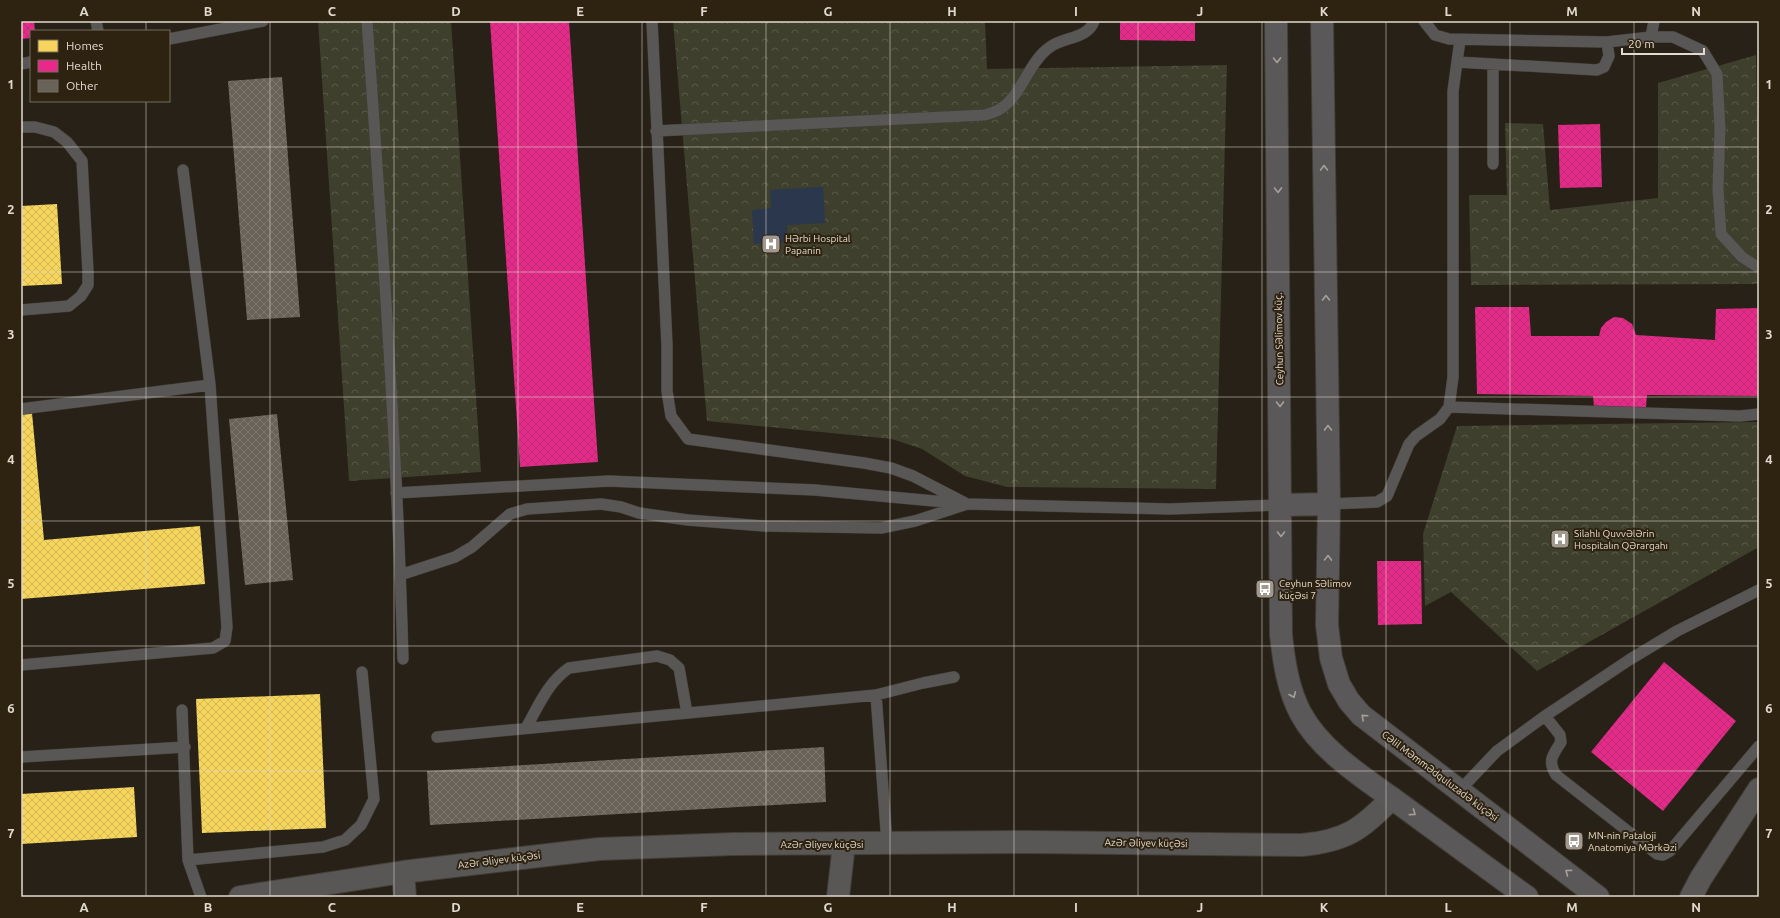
<svg xmlns="http://www.w3.org/2000/svg" width="1780" height="918" viewBox="0 0 1780 918" font-family="Ubuntu,sans-serif">
	<style>
		.park { fill: url(#park-crowns) }
		.water { fill: #2a374c }
		.homes { fill: url(#homes-cross-hatch) }
		.health { fill: url(#health-cross-hatch) }
		.building { fill: url(#building-cross-hatch) }
		.lines { fill: none; stroke-linecap: round; stroke-linejoin: round }
		.lane-casing { stroke: #433e36; stroke-width: 12 }
		.street-casing { stroke: #433e36; stroke-width: 24 }
		.secondary-casing { stroke: #433e36; stroke-width: 24 }
		.lane { stroke: #595656; stroke-width: 11 }
		.street { stroke: #595656; stroke-width: 22 }
		.secondary { stroke: #5b5859; stroke-width: 22 }
		.oneway { stroke: #a5a09a }
		.grid { fill: none; stroke: #e2dacf; stroke-width: 1; stroke-opacity: 0.55 }
		.labels { text-anchor: middle; dominant-baseline: central; stroke-width: 4; stroke-linejoin: round; paint-order: stroke }
		.poi-label { font-size: 10px; fill: #e2dacf; stroke: #2e2210; text-anchor: start }
		.street-label { font-size: 10px; fill: #e2dacf; stroke: #2e2210 }
		.neatline { fill: none; stroke: #e2dacf; stroke-width: 1.5 }
		.grid-label { font-size: 13px; text-anchor: middle; font-weight: bold; fill: #e2dacf }
	</style>
	<defs>
		<pattern id="park-crowns" width="20" height="18" patternUnits="userSpaceOnUse"><rect width="20" height="18" fill="#3e3f2d"/><path d="M2 6a3 3 0 1 1 6 0M12 15a3 3 0 1 1 6 0" fill="none" stroke="#5a5a4a"/></pattern>
		<pattern id="homes-cross-hatch" width="8" height="8" patternUnits="userSpaceOnUse"><rect width="8" height="8" fill="#f6d55c"/><path d="M0 0l8 8M0 8l8-8" fill="none" stroke="#d2b756"/></pattern>
		<pattern id="health-cross-hatch" width="8" height="8" patternUnits="userSpaceOnUse"><rect width="8" height="8" fill="#e7298a"/><path d="M0 0l8 8M0 8l8-8" fill="none" stroke="#b63073"/></pattern>
		<pattern id="building-cross-hatch" width="8" height="8" patternUnits="userSpaceOnUse"><rect width="8" height="8" fill="#686258"/><path d="M0 0l8 8M0 8l8-8" fill="none" stroke="#7d786f"/></pattern>
	</defs>
	<rect width="100%" height="100%" fill="#272117"/>
	<path class="park" d="M318,21h133l30,451 -132,9z
		M673,21h312l2,48 240,-4 -11,424 -209,-2 -42,-11 -43,-27 -30,-10 -185,-18z
		M1756,55l3,146v83l-288,1 -2,-90h38l-2,-72 38,1 7,86 108,-12v-115z
		M1759,422v125l-222,124 -86,-79 -26,14 -2,-72 34,-108z"/>
	<path class="water" d="M823,187l2,36 -38,2 1,17 -34,2 -2,-34 19,-2 -1,-18z"/>
	<path class="homes" d="M57,204l5,80 -41,2v-80z
		M32,413l12,127 156,-14 5,58 -184,15v-185z
		M320,694l6,134 -124,5 -6,-134z
		M134,787l3,50 -116,7v-50z"/>
	<path class="health" d="M21,21h13l1,10h-4v7l-10,1z
		M490,21h79l29,441 -78,5z
		M1120,21h75v20l-75,-1z
		M1600,124l2,63 -42,1 -2,-63z
		M1475,307h54l2,29h68l2,-8 5,-6 8,-5 9,1 9,6 4,11 79,5 1,-31 43,-1v88l-112,-1 -1,12h-52l-1,-11 -116,-2z
		M1377,561h44l1,63 -44,1z
		M1664,662l72,59 -73,90 -72,-59z"/>
	<path class="building" d="M282,77l18,240 -53,3 -19,-239z
		M277,414l16,166 -48,5 -16,-166z
		M824,747l2,55 -396,23 -3,-54z"/>
	<g class="lines">
		<defs>
			<path id="lane" d="M96,21l2,10
				M367,21c15,213 30,425 36,638
				M652,21l15,324v46l4,25 17,23 176,24 27,5 22,8 54,28 203,5 111,-4
				M1424,21l11,14 14,4 158,3 44,-5h22l30,14 14,23 3,55 -2,59 3,46 21,23 17,11
				M1651,37l3,-16
				M169,39l94,-18
				M1457,62l140,8 7,-3 5,-11 -2,-14
				M21,64l10,-2
				M1493,64v100
				M21,127h14l19,5 13,10 15,19 6,111v13l-7,11 -12,10 -48,4
				M656,131l329,-16c5,-2 11,-3 15,-6 21,-12 29,-48 50,-62 13,-10 38,-8 44,-26
				M1449,407l291,9 19,-2
				M21,409l189,-24
				M396,493l213,-12 206,9 152,14 -52,17 -34,7 -116,-2 -77,-6 -49,-7 -18,-6 -20,-3 -74,5 -17,5 -38,33 -17,10 -55,18
				M1329,504l48,-2 10,-6 22,-52 7,-8 24,-17 9,-12 4,-30v-286l7,-51
				M21,665l192,-17 12,-7 2,-14 -17,-242 -27,-215
				M876,695l11,148
				M182,710l6,150 13,37
				M1545,716l15,19 1,7c-8,13 -14,18 -5,33l101,79 6,1 7,-4 89,-105
				M526,728c12,-21 22,-46 43,-60l88,-12 13,4 9,8 8,45
				M437,737l439,-42 47,-12 31,-6
				M21,757l164,-10
				M1460,790l37,-39 48,-35 84,-56 48,-29 82,-41
				M188,860l135,-13 22,-7 16,-15 13,-26 -12,-127"/>
			<path id="street" d="M403,872l2,25
				M240,897l163,-25 196,-23 134,-5 298,-2 271,3c44,-4 60,-16 90,-47
				M838,897l6,-53
				M1691,897l10,-19 58,-89"/>
			<path id="secondary" d="M1276,21l5,614c3,27 7,55 20,79 21,39 68,67 103,93 41,30 82,60 123,90
				M1322,21l7,483 -2,121 4,33 8,26 10,17 12,14 237,182
				M1281,505l48,-1"/>
		</defs>
		<use href="#lane" class="lane-casing"/>
		<use href="#street" class="street-casing"/>
		<use href="#secondary" class="secondary-casing"/>
		<use href="#lane" class="lane"/>
		<use href="#street" class="street"/>
		<use href="#secondary" class="secondary"/>
	</g>
	<defs><path id="oneway-chevron" d="M-2-3.5L2.5 0L-2 3.5" fill="none" stroke-width="1.6" stroke-linecap="round" stroke-linejoin="round"/></defs>
	<g class="oneway">
		<use href="#oneway-chevron" transform="translate(1277 60) rotate(89)"/>
		<use href="#oneway-chevron" transform="translate(1324 168) rotate(-91)"/>
		<use href="#oneway-chevron" transform="translate(1278 190) rotate(89)"/>
		<use href="#oneway-chevron" transform="translate(1326 298) rotate(-91)"/>
		<use href="#oneway-chevron" transform="translate(1280 404) rotate(89)"/>
		<use href="#oneway-chevron" transform="translate(1328 428) rotate(-91)"/>
		<use href="#oneway-chevron" transform="translate(1281 534) rotate(90)"/>
		<use href="#oneway-chevron" transform="translate(1328 558) rotate(-89)"/>
		<use href="#oneway-chevron" transform="translate(1293 695) rotate(67)"/>
		<use href="#oneway-chevron" transform="translate(1364 717) rotate(-138)"/>
		<use href="#oneway-chevron" transform="translate(1413 813) rotate(36)"/>
		<use href="#oneway-chevron" transform="translate(1568 872) rotate(-143)"/>
	</g>
	<path class="grid" d="M146,21v10M270,21v876M394,21v876M518,21v876M642,21v876M766,21v876M890,21v876M1014,21v876M1138,21v876M1262,21v876M1386,21v876M1510,21v876M1634,21v876M146,101v796M21,147h1738M21,272h1738M21,397h1738M21,521h1738M21,646h1738M21,771h1738"/>
	<defs>
		<symbol id="hospital-square" viewBox="-11 -11 22 22"><rect x="-9" y="-9" width="18" height="18" rx="4" fill="#a1998f" stroke="#2e2210"/><path d="M-5-5h3v3.5h4V-5h3V5h-3V1.5h-4V5h-3Z" fill="#fff"/></symbol>
		<symbol id="bus-square" viewBox="-11 -11 22 22"><rect x="-9" y="-9" width="18" height="18" rx="4" fill="#a1998f" stroke="#2e2210"/><path d="M-5-6H5V4H4V6H2V4H-2V6H-4V4H-5ZM-3.5-4V0h7V-4ZM-3.5 1.2v1.5H-2V1.2ZM2 1.2v1.5H3.5V1.2Z" fill="#fff"/></symbol>
	</defs>
	<g fill-rule="evenodd">
		<use href="#hospital-square" x="760" y="233" width="22" height="22"/>
		<use href="#hospital-square" x="1549" y="528" width="22" height="22"/>
		<use href="#bus-square" x="1254" y="578" width="22" height="22"/>
		<use href="#bus-square" x="1563" y="830" width="22" height="22"/>
	</g>
	<g class="labels">
		<g class="poi-label">
			<text x="785" y="238">Hərbi Hospital<tspan x="785" dy="12">Papanin</tspan></text>
			<text x="1574" y="533">Silahlı Quvvələrin<tspan x="1574" dy="12">Hospitalın Qərargahı</tspan></text>
			<text x="1279" y="583">Ceyhun Səlimov<tspan x="1279" dy="12">küçəsi 7</tspan></text>
			<text x="1588" y="835">MN-nin Pataloji<tspan x="1588" dy="12">Anatomiya Mərkəzi</tspan></text>
		</g>
		<g class="street-label">
			<text transform="translate(1279 339) rotate(-91)">Ceyhun Səlimov küç.</text>
			<text transform="translate(1440 776) rotate(37)">Cəlil Məmmədquluzadə küçəsi</text>
			<text transform="translate(1146 843) rotate(1)">Azər Əliyev küçəsi</text>
			<text x="822" y="844">Azər Əliyev küçəsi</text>
			<text transform="translate(499 860) rotate(-7)">Azər Əliyev küçəsi</text>
		</g>
	</g>
	<rect width="1780" height="918" fill="none" stroke="#2e2210" stroke-width="44"/>
	<rect x="30" y="30" width="140" height="72" fill="#2e2210" stroke="#766c5c"/>
	<rect x="38" y="40" width="20" height="12" fill="#f6d55c" stroke="#766c5c"/>
	<text x="66" y="50" font-size="12" fill="#e2dacf">Homes</text>
	<rect x="38" y="60" width="20" height="12" fill="#e7298a" stroke="#766c5c"/>
	<text x="66" y="70" font-size="12" fill="#e2dacf">Health</text>
	<rect x="38" y="80" width="20" height="12" fill="#686258" stroke="#766c5c"/>
	<text x="66" y="90" font-size="12" fill="#e2dacf">Other</text>
	<path d="M1622 48v6h82v-6" fill="none" stroke="#e2dacf" stroke-width="2"/>
	<text x="1628" y="48" font-size="12" fill="#e2dacf" stroke="#2e2210" stroke-width="3" paint-order="stroke">20 m</text>
	<rect x="22" y="22" width="1736" height="874" class="neatline"/>
	<g class="grid-label">
		<text x="84" y="16">A</text>
		<text x="208" y="16">B</text>
		<text x="332" y="16">C</text>
		<text x="456" y="16">D</text>
		<text x="580" y="16">E</text>
		<text x="704" y="16">F</text>
		<text x="828" y="16">G</text>
		<text x="952" y="16">H</text>
		<text x="1076" y="16">I</text>
		<text x="1200" y="16">J</text>
		<text x="1324" y="16">K</text>
		<text x="1448" y="16">L</text>
		<text x="1572" y="16">M</text>
		<text x="1696" y="16">N</text>
		<text x="11" y="89">1</text>
		<text x="1769" y="89">1</text>
		<text x="11" y="214">2</text>
		<text x="1769" y="214">2</text>
		<text x="11" y="339">3</text>
		<text x="1769" y="339">3</text>
		<text x="11" y="464">4</text>
		<text x="1769" y="464">4</text>
		<text x="11" y="588">5</text>
		<text x="1769" y="588">5</text>
		<text x="11" y="713">6</text>
		<text x="1769" y="713">6</text>
		<text x="11" y="838">7</text>
		<text x="1769" y="838">7</text>
		<text x="84" y="912">A</text>
		<text x="208" y="912">B</text>
		<text x="332" y="912">C</text>
		<text x="456" y="912">D</text>
		<text x="580" y="912">E</text>
		<text x="704" y="912">F</text>
		<text x="828" y="912">G</text>
		<text x="952" y="912">H</text>
		<text x="1076" y="912">I</text>
		<text x="1200" y="912">J</text>
		<text x="1324" y="912">K</text>
		<text x="1448" y="912">L</text>
		<text x="1572" y="912">M</text>
		<text x="1696" y="912">N</text>
	</g>
</svg>
